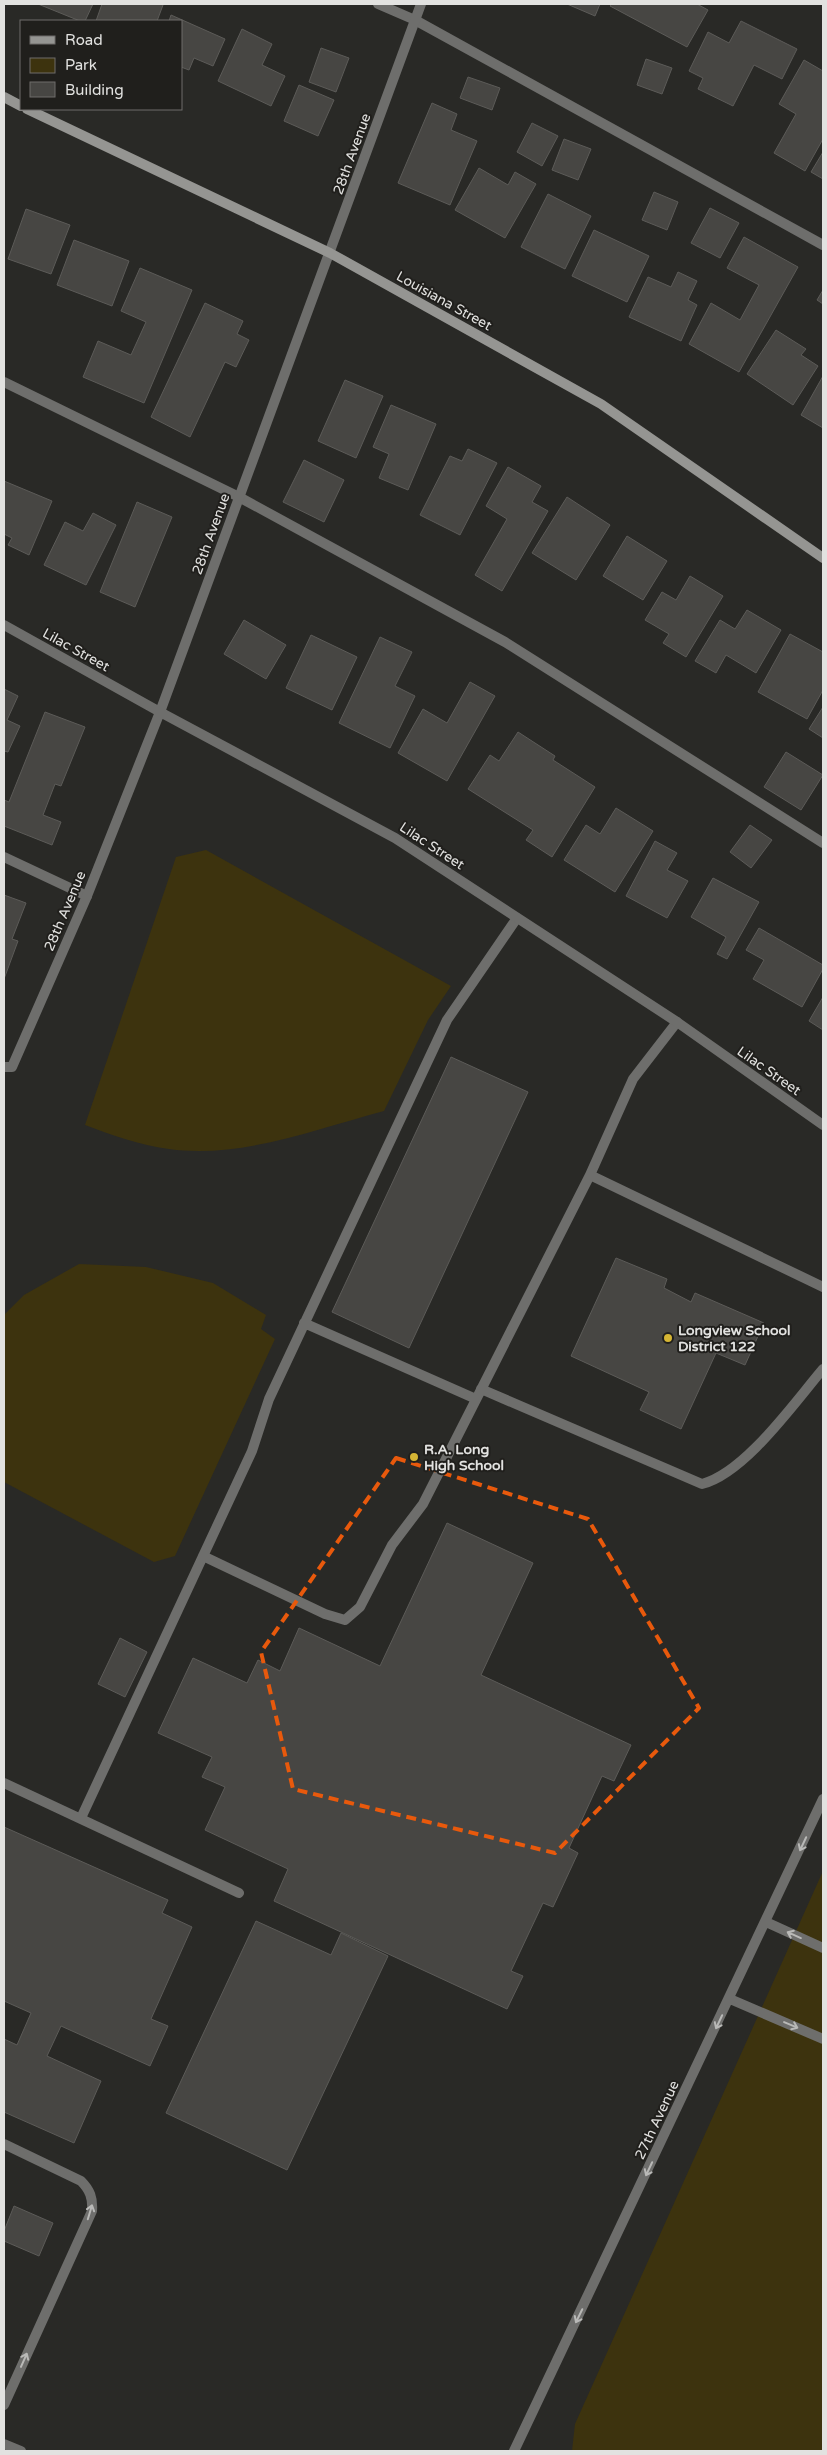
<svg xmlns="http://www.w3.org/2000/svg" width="827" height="2455" viewBox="0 0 827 2455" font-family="'Varela Round',sans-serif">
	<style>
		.green { fill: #3d330e }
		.building { fill: #474643; stroke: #5c5b58 }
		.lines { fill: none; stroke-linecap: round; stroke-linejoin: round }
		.lane { stroke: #6e6e6c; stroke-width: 10 }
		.street { stroke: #6e6e6c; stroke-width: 10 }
		.secondary { stroke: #959592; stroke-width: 10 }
		.oneway { stroke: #b9b9b7 }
		.marked { fill: none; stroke: #e8590c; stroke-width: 4; stroke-dasharray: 10 6; stroke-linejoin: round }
		.poi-dot { fill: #d5b534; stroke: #201f1c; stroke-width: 2 }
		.labels { text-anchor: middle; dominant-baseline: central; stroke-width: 4; stroke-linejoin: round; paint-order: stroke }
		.street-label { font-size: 14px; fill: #e2e2e0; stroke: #201f1c }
		.poi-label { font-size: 14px; font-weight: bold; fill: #e2e2e0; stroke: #201f1c; text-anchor: start }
	</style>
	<rect width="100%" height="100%" fill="#292926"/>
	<path class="green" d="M206,850l245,136 -23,34 -44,91c-68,18 -143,48 -215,38 -30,-4 -57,-14 -84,-24l91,-268z
		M79,1264l67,3 67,16 53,32 -5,14 14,10 -100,217 -21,6 -150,-80v-167l20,-20z
		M823,1871v580h-251l3,-27z"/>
	<path class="building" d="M38,4h55l-8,17h-5z
		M102,4h59l2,1 -6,16h-61z
		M567,4h33l-5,12z
		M612,4h85l11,6 -21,37 -77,-41z
		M171,15l54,24 -12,27 -19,-8 -5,12 -8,-3v-46h-12z
		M741,21l56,28 -15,30 -28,-14 -21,41 -35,-17 5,-11 -14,-7 19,-39 21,11z
		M242,29l30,15 -10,21 23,11 -14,30 -53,-25z
		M321,48l28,10 -13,34 -27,-10z
		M646,59l26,9 -10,26 -25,-9z
		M804,60l19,11v68l-18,32 -31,-18 22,-39 -17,-10z
		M468,77l32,11 -8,22 -32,-12z
		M299,85l35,15 -16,36 -34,-15z
		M432,103l25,11 -6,16 26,11 -27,64 -52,-22z
		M532,123l26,13 -16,30 -25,-14z
		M564,139l27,10 -13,31 -26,-10z
		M823,152v27l-12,-7z
		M479,168l29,17 7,-13 21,12 -31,54 -50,-28z
		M654,192l24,10 -11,28 -25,-10z
		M548,194l43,22 -26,53 -44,-22z
		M710,208l29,15 -19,35 -29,-15z
		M26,209l44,16 -19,49 -43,-15z
		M594,230l55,26 -22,46 -55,-26z
		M744,237l54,30 -59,105 -50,-28 22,-41 29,17 19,-35 -32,-17z
		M74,240l55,21 -17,45 -55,-21z
		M140,268l52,22 -48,113 -61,-26 15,-36 33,14 15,-33 -25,-11z
		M678,272l19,9 -9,19 9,5 -16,36 -52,-24 19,-40 23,10z
		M823,290v14l-6,-4z
		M205,303l38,18 -6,13 12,6 -13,27 -11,-5 -35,75 -39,-20z
		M776,330l30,19 -5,6 17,11 -25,39 -46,-31z
		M823,376v52l-22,-13z
		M345,380l38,16 -27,62 -38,-17z
		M391,405l45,19 -28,66 -29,-12 10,-24 -16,-7z
		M468,449l29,14 -37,72 -40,-20 30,-59 12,5z
		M304,460l40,20 -20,42 -41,-20z
		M508,467l33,19 -9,16 16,9 -46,80 -27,-16 32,-56 -21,-13z
		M4,481l48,20 -23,54 -21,-10 4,-7 -8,-4z
		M567,497l43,28 -34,55 -44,-27z
		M137,502l35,15 -37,90 -35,-15z
		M93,513l23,12 -30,60 -42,-20 21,-43 18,9z
		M627,536l40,25 -24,39 -40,-24z
		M690,576l33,20 -37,61 -23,-14 6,-9 -24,-14 17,-28 14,8z
		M747,610l34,20 -25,43 -30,-18 -10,18 -21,-12 25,-41 15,9z
		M244,620l42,25 -20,34 -42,-25z
		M790,634l33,18v38l-16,29 -49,-27z
		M311,635l46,22 -25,53 -46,-22z
		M380,637l32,15 -17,34 20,10 -25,52 -51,-25z
		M470,682l25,14 -48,85 -49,-28 25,-44 24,14z
		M4,689l14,7 -11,24 13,6 -12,26 -4,-1z
		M823,707v31l-14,-9z
		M45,712l40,15 -24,59 -6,-2 -12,31 18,7 -9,23 -48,-19v-26l5,2z
		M518,732l37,24 -2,4 42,27 -43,70 -26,-17 7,-10 -65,-41 22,-34 9,6z
		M786,752l37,23 -22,35 -37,-23z
		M616,808l37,23 -38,61 -51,-32 22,-35 14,9z
		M750,825l22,15 -21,28 -21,-16z
		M655,841l22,12 -10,17 21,11 -21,37 -41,-22z
		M713,878l46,24 -32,57 -10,-5 9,-17 -35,-20z
		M4,895l22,8 -14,36 6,2 -14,38z
		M759,928l64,37v4l-21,38 -49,-28 11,-19 -18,-10z
		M823,997v33l-14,-9z
		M451,1057l77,35 -119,256 -77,-36z
		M616,1258l51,21 -3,9 27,14 4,-9 69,30 -19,42 -29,-12 -35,76 -41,-19 9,-18 -78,-36z
		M447,1523l86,40 -52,112 150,70 -17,36 -12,-5 -33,72 9,5 -25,54 -10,-4 -32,68 12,5 -16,33 -233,-108 14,-32 -83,-39 20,-43 -23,-10 10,-20 -54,-24 35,-75 54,25 11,-23 22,11 19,-43 81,38z
		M120,1638l27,14 -22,45 -27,-13z
		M4,1827l164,73 -6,13 30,14 -41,92 17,7 -18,40 -89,-40 -14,30 54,25 -27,62 -70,-31v-73l13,6 14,-32 -27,-12z
		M256,1921l75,34 10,-22 47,23 -101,214 -121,-57z
		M14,2206l39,17 -14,33 -35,-15v-10z"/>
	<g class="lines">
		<path class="lane" d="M378,4l37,16 408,225
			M4,382l235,115 266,145 318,201
			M4,857l83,39
			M590,1175l233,112
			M304,1323l172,76
			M481,1389l221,95c43,-11 92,-81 121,-115
			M203,1556l122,58 20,6 15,-13 32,-62 31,-41 167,-329 43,-96 44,-57
			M4,1783l235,110
			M81,1818l171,-367 17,-52 178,-379 70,-102
			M4,2144l77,37c9,9 12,17 11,30l-88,194"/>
		<path class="street" d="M4,625l156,87 235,126 282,184 146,103
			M4,1067h8l75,-171 73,-184 261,-708
			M766,1922l57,26
			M730,1999l93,40
			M4,2444l17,7
			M514,2451l309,-652"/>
		<path class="secondary" d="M4,97l17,9
			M27,109l303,144 271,151 222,154"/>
	</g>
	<defs><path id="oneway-shaft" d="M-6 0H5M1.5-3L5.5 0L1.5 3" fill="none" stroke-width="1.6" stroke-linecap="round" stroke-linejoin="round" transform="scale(1.25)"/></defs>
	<g class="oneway">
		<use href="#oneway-shaft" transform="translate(803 1844) rotate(115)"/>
		<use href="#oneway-shaft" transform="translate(794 1935) rotate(-156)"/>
		<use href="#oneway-shaft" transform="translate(719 2022) rotate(115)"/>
		<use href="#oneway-shaft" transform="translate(791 2025) rotate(23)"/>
		<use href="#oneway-shaft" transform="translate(649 2169) rotate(115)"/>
		<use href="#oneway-shaft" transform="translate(90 2212) rotate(-73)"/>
		<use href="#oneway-shaft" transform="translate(579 2316) rotate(116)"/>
		<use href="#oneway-shaft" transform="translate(24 2360) rotate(-66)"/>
	</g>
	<path class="marked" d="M396,1458l192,61 111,189 -144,145 -262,-64 -32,-137z"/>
	<g class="poi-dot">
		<circle cx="668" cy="1338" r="5"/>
		<circle cx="414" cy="1457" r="5"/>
	</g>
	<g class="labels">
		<g class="street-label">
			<text transform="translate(352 154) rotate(-70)">28th Avenue</text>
			<text transform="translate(444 301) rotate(29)">Louisiana Street</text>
			<text transform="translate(211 534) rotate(-70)">28th Avenue</text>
			<text transform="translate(76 650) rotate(29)">Lilac Street</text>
			<text transform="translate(432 846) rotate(33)">Lilac Street</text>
			<text transform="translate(65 911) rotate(-67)">28th Avenue</text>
			<text transform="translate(769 1071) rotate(35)">Lilac Street</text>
			<text transform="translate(657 2120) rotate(-65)">27th Avenue</text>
		</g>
		<g class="poi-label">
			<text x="678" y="1330">Longview School<tspan x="678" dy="16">District 122</tspan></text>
			<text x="424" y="1449">R.A. Long<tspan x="424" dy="16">High School</tspan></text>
		</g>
	</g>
	<rect width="827" height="2455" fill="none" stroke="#e2e2e0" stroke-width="10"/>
	<rect x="20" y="20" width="162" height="90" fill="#201f1c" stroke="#6e6d6a"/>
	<rect x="30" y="36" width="25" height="8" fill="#959592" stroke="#6e6d6a"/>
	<text x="65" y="45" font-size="15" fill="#e2e2e0">Road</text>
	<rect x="30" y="58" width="25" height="15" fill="#3d330e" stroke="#6e6d6a"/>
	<text x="65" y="70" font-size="15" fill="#e2e2e0">Park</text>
	<rect x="30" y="82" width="25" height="15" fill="#474643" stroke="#6e6d6a"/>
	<text x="65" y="95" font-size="15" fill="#e2e2e0">Building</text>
</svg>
